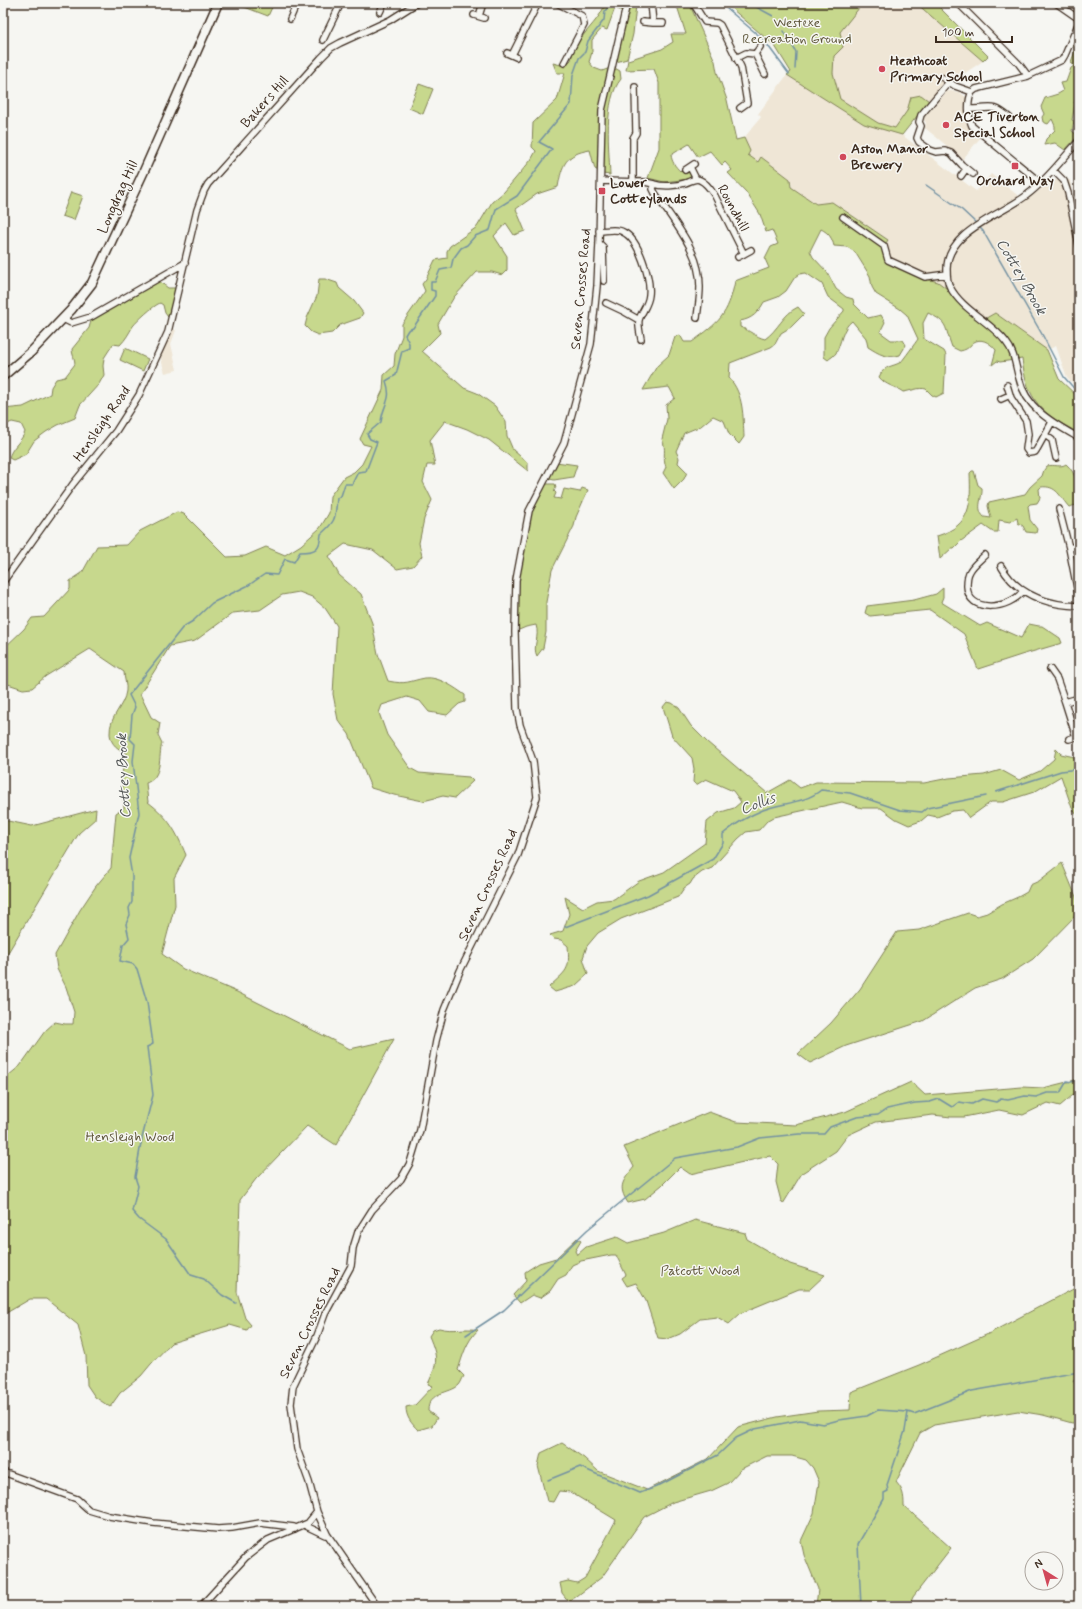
<svg xmlns="http://www.w3.org/2000/svg" width="1082" height="1609" viewBox="0 0 1082 1609" font-family="Mynerve,sans-serif">
	<style>
		.built { fill: #efe6d6 }
		.green { fill: #c7d88d; stroke: #818156 }
		.lines { fill: none; stroke-linecap: round; stroke-linejoin: round }
		.stream { stroke: #7391a2; stroke-width: 1.5 }
		.street-casing { stroke: #3b2a1e; stroke-width: 8 }
		.secondary-casing { stroke: #3b2a1e; stroke-width: 11 }
		.street { stroke: #f6f6f2; stroke-width: 5.5 }
		.secondary { stroke: #f6f6f2; stroke-width: 8 }
		.poi-dot { fill: #d1495b; stroke: #f6f6f2; stroke-width: 1.5 }
		.labels { text-anchor: middle; dominant-baseline: central; stroke-width: 3; stroke-linejoin: round; paint-order: stroke }
		.park-label { font-size: 14px; fill: #5e563a; stroke: #f6f6f2 }
		.poi-label { font-size: 14px; font-weight: bold; fill: #3b2a1e; stroke: #f6f6f2; text-anchor: start }
		.street-label { font-size: 14px; fill: #3b2a1e; stroke: #f6f6f2 }
		.water-label { font-size: 15px; font-style: italic; fill: #525555; stroke: #f6f6f2 }
	</style>
	<rect width="100%" height="100%" fill="#f6f6f2"/>
	<filter id="ink" filterUnits="userSpaceOnUse"><feTurbulence type="fractalNoise" baseFrequency=".025" numOctaves="2"/><feDisplacementMap in="SourceGraphic" scale="8" xChannelSelector="R" yChannelSelector="G"/><feConvolveMatrix kernelMatrix="1 2 1 2 8 2 1 2 1" color-interpolation-filters="sRGB"/></filter>
	<g filter="url(#ink)">
		<path class="built" d="M860,3h56l67,58 -27,18h-9l-45,56 74,56 15,-17 30,24 7,1 25,-19h17l9,54v155l-12,-11 -11,-32 -9,4 -52,-37 -14,8 -25,-20 -10,-13 -58,-28 -4,-14 4,-6 -56,-38 -16,2 -25,-17 1,-2 -2,-2v-4l-29,-22 -3,5 -10,-7 2,-5 -6,-12 17,-21 -3,-3 29,-39 50,-43z
			M950,91l9,1 7,5v25l5,8 9,8 -17,21 -38,-31 1,-5 -3,-5 2,-4 3,-1 18,-21z
			M172,329l4,1 -5,14 6,26 -12,3 -5,-17z"/>
		<path class="green" d="M234,3h40l-6,13z
			M602,3h39l-5,2 -3,29 -6,25 -11,3 11,-49 -12,-5 -8,22 -5,-2 -10,12v12l-3,10 5,6 8,3 11,-4 7,4 1,8c-18,22 -12,68 -11,96l-7,-1 -8,-5 -5,-19c-25,4 -28,15 -32,37l-21,7 -21,15 9,22 -11,4 -8,-12 -12,13 13,20v14l-5,5 -10,-3h-15l-23,25 -16,27 2,9 -18,18 42,37 13,5 18,13 11,16 1,14 6,14 15,13v8l-39,-31 -22,-11 -22,-8 -15,19 5,25h-8l-4,17 9,18 -8,19 -5,24 3,13 -9,10 -16,3 -24,-19 -28,-6 -16,12 10,19 22,19 11,29 6,31 10,27c19,4 21,0 37,-3 14,-2 30,10 40,17v7l-6,2 -12,11 -18,-3 -9,-11 -13,-4 -25,8 -3,8 8,22 23,33 9,5 50,4 4,4 -18,17 -12,-2 -20,5 -29,-6 -23,-7 -22,-54 -11,-14 -5,-26 4,-68 -12,-18 -13,-11 -13,-5 -17,3 -22,15 -27,3 -38,28 -25,5 -30,48 11,23 9,6 -2,12 4,8c-4,14 1,34 -16,40l2,19c21,16 28,29 38,53l-12,23 1,27 -13,49 21,15 54,23 113,57 44,-10 -58,106 -29,-19 -51,53 -16,21 -3,92 8,26 6,7 -4,5 -17,-5 -59,18 -20,21 -10,12 -21,17 -10,14 -15,-10 -8,-12 -1,-29 -8,-31 -32,-26h-16l-27,16v-235l17,-14 25,-35 10,-9 10,2h8l1,-12 -8,-25 -9,-18 -2,-14 25,-45 16,-24 15,-18 5,-55 8,-5 -3,-31 6,-24c-9,-4 -16,-8 -17,-19 -1,-18 14,-27 16,-43 1,-5 -2,-13 -2,-19l-34,-23 -44,27 -14,12 -9,1 -15,-5 -5,8v-43l21,-20 8,-11 12,-1 26,-28v-8l12,-8 15,-27 30,-1 13,-14 37,-19 7,2 43,43 18,-1 21,-9 19,8 16,-10 19,-17 9,-15 1,-17 14,-19 10,-5 8,-8 9,-18 -8,-2 -3,-5 23,-49 1,-15 10,-9 1,-12 7,-18v-12l23,-33 -3,-7 4,-5 9,-19 12,-2v-7l3,-5 27,-19 15,-25 12,-10 27,-32 5,-9 -4,-4 1,-24 24,-23 8,-27h-8l-4,-10 12,3 6,-6c1,-3 1,-6 2,-9 7,-16 24,-28 31,-44z
			M689,3l26,58 2,11 10,28 9,40 8,-2 6,13 -2,4 10,7 3,-5 29,22 1,8 25,17 16,-2 56,38 -4,6 4,14 39,19 11,3 8,6 10,13 25,20 14,-8 52,37 12,29 20,19v35c-37,-19 -52,-32 -57,-74l-22,3 -3,-1 -5,4 4,-15c-4,-5 -12,-12 -20,-9 -7,3 -5,8 -16,10l-8,-4c-8,-21 -3,-24 -24,-34l-5,10 1,16 20,12 2,4 -2,38 -8,4 -4,-2 -6,-6c-7,-2 -15,2 -23,3 -8,-6 -17,-6 -24,-15 5,-12 14,-10 22,-15 2,-2 15,-20 17,-23l-11,-24 -7,-6 -24,-15 -4,-7 -2,-11 -15,-24 -8,-5 -13,-1c-2,-8 -5,-13 -13,-17l-11,22 3,6 14,15 9,17 10,8 7,2 1,5 14,14 13,-3 4,7 -5,10 11,8h12l3,5 -6,10c-13,4 -21,-1 -32,-8l-2,-9 -14,-17c-10,7 -11,23 -16,32 -2,3 -6,5 -8,7l-4,-3v-20l5,-9 15,-17v-2l-16,-12 -6,-13 -16,-11 -7,1 -4,3 -9,14 -8,6 -14,5c-6,11 -12,17 -24,19v6c9,3 16,10 25,12 13,-9 18,-25 33,-32l6,7 -13,13 -10,6 -6,11 -4,3 -41,16 -1,15c15,16 14,39 15,59l-5,7 -10,-10 -5,-13 -11,-5 -12,10 -17,7 -8,18 3,7 -1,5 9,9 -3,7 -10,10 -11,-16 3,-6c-4,-11 1,-18 -4,-28l5,-20 -1,-14 9,-7 -6,-11 -26,3 14,-24 12,-11 6,-18 5,-2 4,7h8c27,-20 36,-26 43,-61l34,-13 -4,-9 6,-12 7,-3 -6,-14 -6,2 -6,-18 -14,-22 -18,-19 4,-3 -7,-8 -3,3 -12,-14 -12,6 -9,-13 -18,11c1,7 4,11 9,16l2,-2 4,5 3,-2 2,3 -2,4 -25,3 -16,-4 11,-30v-65l-5,-14 -28,1 2,-10 34,-11 11,-7 -2,-8h15l-9,-28z
			M727,3h136l-23,29 3,15 -9,9 -1,17 7,26 38,24 17,5 12,-17 4,-14 10,-2 8,6 -27,34 -38,-11 -77,-49 4,-3 -16,-26 -43,-37z
			M916,3h19l53,53 -5,5z
			M1079,34v55l-5,14 1,1 -3,16 2,1 -2,10 6,5 -13,14 -10,-7 -11,2 2,-6 9,-9v-4l-3,-7 -4,5 -5,-2 -1,-5 2,-3 -3,-7 4,-9 13,-4 5,-3 -3,-8 6,-1 5,-14 3,-2 -3,-4 4,-11 -1,-5z
			M419,84l14,5 -10,25 -14,-6z
			M71,192l12,4 -9,24 -12,-4z
			M319,279h6l12,4 2,5 15,13 9,12 -3,5 -20,7 -8,8 -14,2 -7,-3 -6,-6 2,-8 10,-22z
			M159,281l9,7h8l-8,29 -3,-4 -2,-8 -3,-2c-7,3 -22,17 -27,23 -4,7 -7,13 -13,19l-7,-1 -9,14 -1,8 1,9 -5,9 -19,21 -5,13 -17,7 -12,7 -12,9 -8,13 -13,6 -4,-2c2,-10 12,-16 16,-26l-4,-8 -9,-2 -9,4v-17l20,-2 27,-13 1,-7 5,-8 9,-2 10,-13c0,-6 -3,-9 -3,-15l17,-21 2,-7z
			M125,348l23,11 -5,12 -23,-11z
			M556,462l21,3 -4,12 -19,3 -4,-1 -1,-2z
			M1066,464c11,9 13,26 13,38l-3,3 -7,2c-9,-10 -12,-22 -28,-20l-2,2 1,9 -3,5 -7,1 -2,2 2,14 7,9 -1,4 -10,-1 -3,-6 -5,-3 -1,-5 -7,4 -11,-2 -1,12h-5l-10,-7 -22,16 -7,7h-2l-12,11 -3,-23c35,-11 34,-32 33,-63l2,-2h2l4,14 4,3c1,10 -7,20 2,29l7,1 -3,-12 1,-4 36,-8 5,-7 12,-11 2,-6 3,-4c7,-2 14,2 19,-2z
			M547,484h8l1,3 -2,4 2,2 -2,5 7,1 3,-10 16,3 2,-4 6,2 -12,27 -2,9 -22,44 -6,32v30l-3,16 -6,8c-5,-9 3,-19 -1,-31l-10,2 -7,3 -1,-2 -1,-39 7,-46 6,-30 15,-28z
			M943,588v9l-2,5 39,24 7,-3 34,15 8,-14 10,2h3l18,12 2,5 -41,12 -43,14 -14,-35 -34,-24 -60,6 -5,-3 2,-7 47,-6 22,-6z
			M667,702l5,1 7,5 12,18 16,16 60,51 23,-13 10,8 16,-6 108,1 25,-5 35,-3 17,-5 18,10 21,-9 14,-12 2,-10 5,5 18,4v60l-7,-10 -11,-32 -27,16 -31,10h-12l-22,16 -6,-8 -11,1 -15,6 -9,-2 -7,6 -12,4 -13,-6 -15,-11h-19l-20,-6 -68,15 -7,4 -8,9 -13,2 -8,7 -26,29 -10,4 -9,7 -3,5 -6,4 -6,9 -57,22 -23,14 -11,13 -4,12 5,16 -13,12 -20,6 -6,-5c18,-17 21,-16 19,-41l-7,-6 -7,-1 -4,-4 13,-4 6,-17 -4,-17 18,11 14,-7 17,-2 25,-18 25,-9 41,-29 2,-21 11,-9 16,-5 7,-6 -8,-11 -27,-12 -10,6 -3,-3 1,-13 -2,-11 -20,-22 -9,-29z
			M96,809l-1,10 -16,14 -76,128v-141l29,6z
			M1062,863l17,41v8l-46,47 -31,20 -27,9 -52,33 -77,25 -36,17 -12,-9 33,-31 29,-34 37,-57 22,-2 49,-17 9,3 10,-3 15,-9 16,-7 9,-5 3,-7 9,-4z
			M1079,1079v11l-19,16 -12,-3 -25,12 -24,-5 -35,7h-13l-18,-2 -57,7 -28,13 -12,16 -34,22 -19,31 -2,-3 -5,-19 2,-18 -8,-8 -80,18 -10,-7 -18,18 -17,14 -17,4c-11,-17 -5,-22 6,-36l-10,-20 85,-35 27,10 60,3 49,-13 66,-30 14,13 97,-8 21,1z
			M695,1220l50,13 2,6 43,25 35,11 -15,14h-11l-58,24 -12,11 -12,-7 -17,2 -20,15 -12,5 -10,-1 -12,-37 -10,-18 -9,3 -5,-8 4,-3 -10,-20h-5l-30,6 -9,4 -6,10 -8,4 -8,12 -10,7 -8,-3 -12,8 -7,-8 13,-14 -1,-9 14,-9 17,-5 21,-20 4,3 -6,10 2,4 9,-8 31,-10 11,6 36,-10z
			M1079,1286v92l-6,2 6,11v31l-7,1 -29,-8 -25,-4 -84,14 -14,8 -24,49c7,8 8,13 8,24l47,42 -38,49 -4,9h-93l2,-17 -14,-34 -3,-14 13,-28 5,-31 -6,-14 -7,-8 -14,-4h-25l-26,13 -13,14 -17,8 -38,11 -29,15 -42,60 -33,25 -7,-9 -2,-10 8,-2 9,2 8,-5 31,-58 -46,-28 -11,-1 -6,11 -6,-1 -9,-35 3,-13 21,-10 22,15 14,13 49,19 61,-31 30,-32 39,-10 41,-6 32,-1 1,-18 68,-27 67,-30z
			M439,1328c14,4 26,-1 39,2 -12,12 -15,25 -20,40l6,6c-2,3 -3,7 -5,9 -9,9 -31,6 -31,26l9,7 -5,8 -14,4c-7,-7 -12,-13 -12,-23l9,-2 18,-19 -5,-2c10,-22 10,-26 1,-48l4,-6z"/>
		<g class="lines">
			<path class="stream" d="M720,3l43,36 26,35
				M749,3l24,13
				M784,31l12,21 -1,17
				M926,185l36,25 15,14
				M979,227l4,4 60,105 21,41 15,17
				M996,792l65,-21 18,-2
				M565,927l83,-32 65,-36 10,-16v-9c12,-10 25,-18 40,-24 18,-7 43,-7 58,-20l29,3 50,17 22,2 5,-4 59,-12
				M236,1303l-14,-8 -18,-16 -13,-4 -25,-36 -27,-20 -7,-8 6,-25 -3,-9 7,-39 11,-43 -6,-48 6,-3 -6,-42 -10,-33 -4,-5 -13,-3 3,-16 6,-7 -3,-14 4,-9 -1,-7 3,-6v-26l-3,-18 10,-45 -6,-52 2,-17 -5,-5 2,-24 3,-8 -6,-12 54,-68 10,-6 19,-18 37,-18 16,-11 12,1 8,-16 9,3 6,-10c16,0 20,-3 21,-18 16,-14 14,-16 16,-36l4,-2 4,-12h7l6,-12 8,-1 11,-29 -7,-3 -3,-5 14,-12c2,-19 12,-21 5,-41l10,-6 6,-24 7,-3v-5l-4,-8 3,-5 5,-2 22,-32v-5l-4,-1v-8h4l5,-12 11,-2 2,-9 8,-11 6,-3 8,-9 15,-6 6,-21 21,-13 35,-47 -13,-7 32,-38 2,-29 6,-17 6,-6 3,-11 16,-21 1,-9 7,-8
				M466,1335l38,-25 83,-80 88,-72 62,-11 23,-9 39,-4h25l6,-7 27,-10 21,-2 9,-6 28,-6 15,-1 9,-3 13,8 7,-5 13,2 10,-5 14,3 5,-3 7,1 17,-4 11,1 11,-4h13l7,-12 4,1 8,-2
				M548,1480l32,-13 60,26 16,-6 62,-32 18,-17 19,-9 45,-9 23,4 16,-4 28,-4 11,-6 30,2 6,2 58,-23 107,-19
				M861,1606l-3,-62 26,-45v-6l4,-2 -1,-6 18,-54 3,-19"/>
			<defs>
				<path id="street" d="M557,3l25,13 2,9 -20,38
					M651,3l2,20h10
					M693,3l12,19 12,1 3,2 21,42 6,36 -7,5
					M958,3l61,61 9,12
					M1056,3l23,16
					M380,12l4,-9
					M474,15l10,3
					M479,16l4,-13
					M290,19l7,-16
					M643,22l10,1
					M323,40l18,-37
					M507,53l9,4
					M755,54l5,-7
					M512,55l26,-52
					M736,58l10,-5 9,1 10,20
					M943,78l12,8 17,6
					M949,82l-28,33 -2,7 2,4 -4,12 2,4 11,8 6,2 9,-1 6,2 11,12 11,9
					M972,92l4,-3 52,-13 34,-16 3,-5 14,-33
					M972,92c-5,9 -4,25 0,34l69,57
					M970,109c21,1 21,-7 40,9
					M1079,141c-17,18 -32,39 -52,54 -25,20 -81,36 -80,75 0,6 0,12 3,17 12,23 41,35 56,55 9,11 9,23 13,36 7,31 34,45 60,60
					M690,167l6,12
					M685,170l9,-6
					M1053,170l11,11 4,12 11,52
					M961,176l5,-7
					M601,181l44,1 9,2 -1,5 2,4c19,30 45,57 45,94 0,11 -2,21 -3,31
					M633,182v-44l3,-5 -1,-46
					M654,184c9,3 22,2 31,-1 5,-1 10,-6 15,-3 7,3 11,10 15,16l29,58
					M843,217l41,29 4,14 37,17 22,-3
					M599,231c7,0 18,-3 24,1 16,7 28,47 26,63 -1,11 -8,17 -10,25 -1,5 1,13 2,19
					M599,243l4,4 1,34
					M738,257l13,-7
					M606,303l19,9 14,8
					M63,319l8,4 20,-6 94,-54
					M1007,385l4,13 15,23 2,13 -2,15 3,4 6,-1 2,-3 15,-27
					M1001,399l9,-4
					M1045,435l7,5 4,18
					M1059,509l10,39 10,-2
					M1069,548l10,50
					M985,555c-5,5 -12,10 -15,16 -3,4 -3,10 -3,15 1,29 43,23 56,5
					M1001,566c16,29 47,39 78,40
					M3,582l70,-98 43,-53 23,-36 29,-63 29,-122 7,-19 4,-7 113,-126 10,-10 9,-5 50,-23 27,-17
					M1050,669l7,10 8,23 14,-4
					M1065,702l11,35 3,-1
					M1069,739l7,-2
					M3,1472l74,27 12,11 20,6 44,7 65,6 14,-1 28,-5 34,4 1,2
					M305,1525l1,1 19,9 2,-1 50,72
					M327,1534l-10,-22 -8,-30 -12,-33 -6,-45 2,-18 24,-50 8,-22 26,-48 2,-18 5,-16 14,-22 29,-31 9,-16 10,-33 16,-89 8,-31 16,-39 58,-116 19,-58 -4,-36 -13,-36 -3,-16 -2,-77 1,-52 13,-69 35,-68 27,-99 6,-58 2,-43 3,-133 25,-107
					M201,1606l45,-49 22,-17 40,-17 9,-11"/>
				<path id="secondary" d="M3,376l28,-24 40,-42 21,-27 52,-112 74,-168"/>
			</defs>
			<use href="#street" class="street-casing"/>
			<use href="#secondary" class="secondary-casing"/>
			<use href="#street" class="street"/>
			<use href="#secondary" class="secondary"/>
		</g>
	</g>
	<g class="poi-dot">
		<circle cx="882" cy="69" r="4"/>
		<circle cx="946" cy="125" r="4"/>
		<circle cx="843" cy="157" r="4"/>
		<rect x="1011" y="162" width="8" height="8" rx="2"/>
		<rect x="598" y="187" width="8" height="8" rx="2"/>
	</g>
	<g class="labels">
		<g class="park-label">
			<text x="797" y="23">Westexe<tspan x="797" dy="16">Recreation Ground</tspan></text>
			<text x="130" y="1137">Hensleigh Wood</text>
			<text x="700" y="1271">Patcott Wood</text>
		</g>
		<g class="poi-label">
			<text x="890" y="61">Heathcoat<tspan x="890" dy="16">Primary School</tspan></text>
			<text x="954" y="117">ACE Tiverton<tspan x="954" dy="16">Special School</tspan></text>
			<text x="851" y="149">Aston Manor<tspan x="851" dy="16">Brewery</tspan></text>
			<text x="1015" y="181" text-anchor="middle">Orchard Way</text>
			<text x="610" y="183">Lower<tspan x="610" dy="16">Cotteylands</tspan></text>
		</g>
		<g class="street-label">
			<text transform="translate(265 102) rotate(-48)">Bakers Hill</text>
			<text transform="translate(118 197) rotate(-66)">Longdrag Hill</text>
			<text transform="translate(733 208) rotate(61)">Roundhill</text>
			<text transform="translate(581 289) rotate(-85)">Seven Crosses Road</text>
			<text transform="translate(102 424) rotate(-55)">Hensleigh Road</text>
			<text transform="translate(488 885) rotate(-65)">Seven Crosses Road</text>
			<text transform="translate(310 1323) rotate(-64)">Seven Crosses Road</text>
		</g>
		<g class="water-label">
			<text transform="translate(1021 277) rotate(60)">Cottey Brook</text>
			<text transform="translate(124 776) rotate(-93)">Cottey Brook</text>
			<text transform="translate(758 804) rotate(-21)">Collis</text>
		</g>
	</g>
	<rect width="1082" height="1609" fill="none" stroke="#f6f6f2" stroke-width="16"/>
	<rect x="8" y="8" width="1066" height="1593" fill="none" stroke="#3b2a1e" stroke-width="1.5" filter="url(#ink)"/>
	<g transform="translate(1044 1571) rotate(323)"><circle r="19" fill="#f6f6f2" stroke="#aba49d"/>
	<path d="M0-3L7 15L0 10L-7 15Z" fill="#d1495b"/>
	<text y="-6" font-size="11" font-weight="bold" text-anchor="middle" fill="#3b2a1e">N</text>
	</g>
	<path d="M936 36v6h76v-6" fill="none" stroke="#3b2a1e" stroke-width="2"/>
	<text x="942" y="36" font-size="12" fill="#3b2a1e" stroke="#f6f6f2" stroke-width="3" paint-order="stroke">100 m</text>
</svg>
